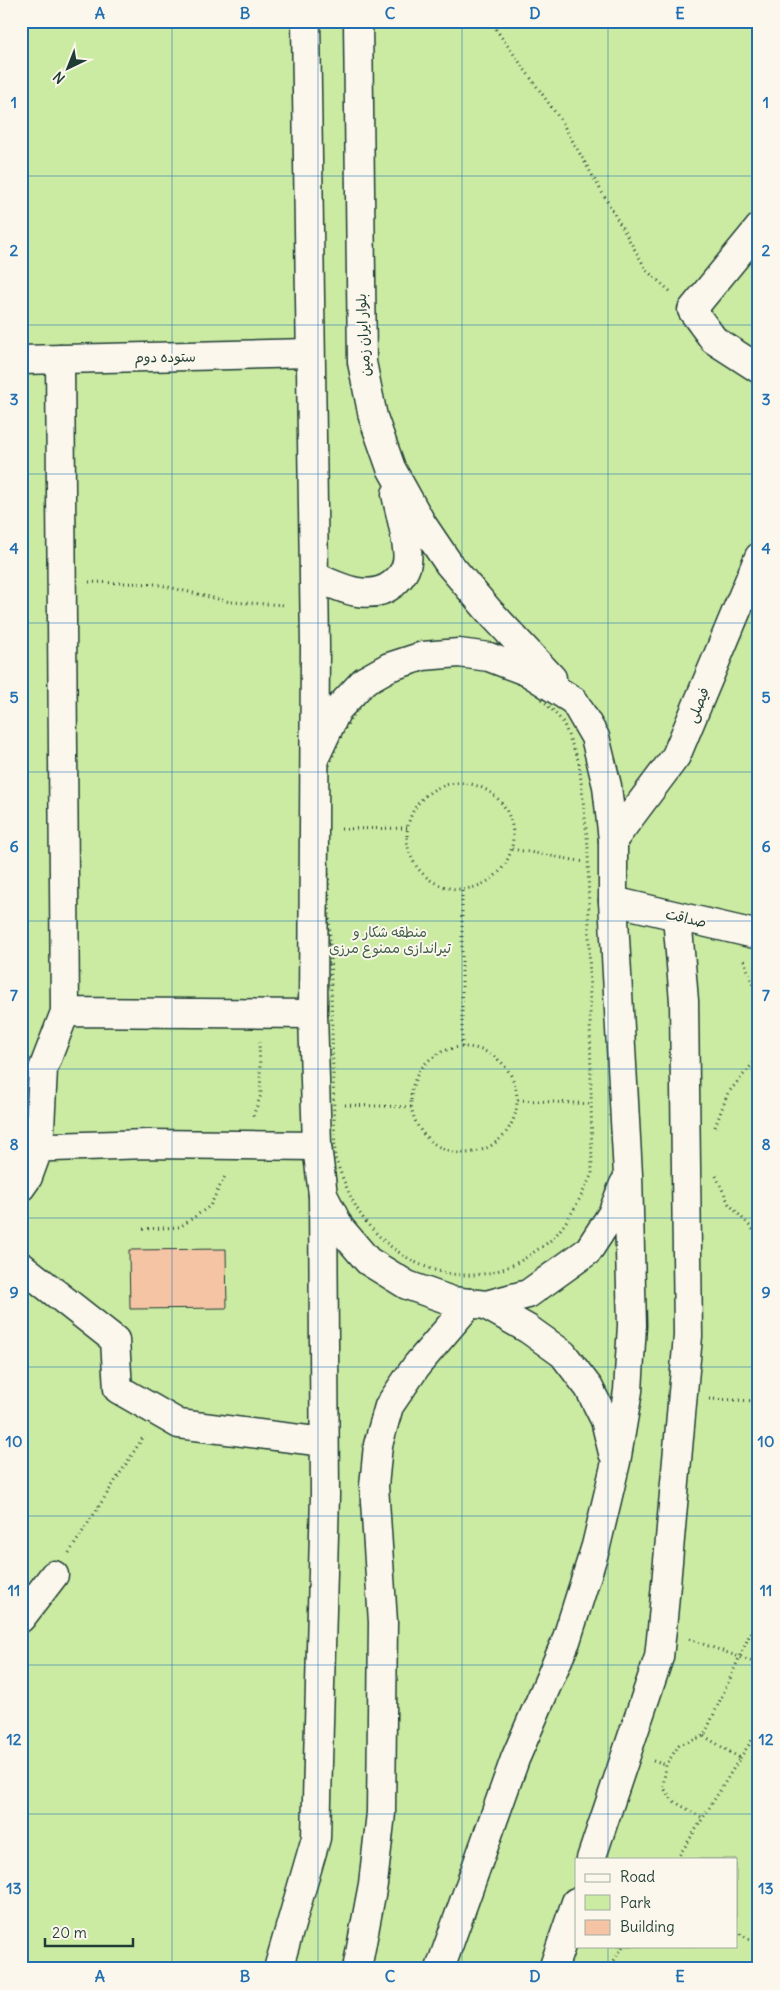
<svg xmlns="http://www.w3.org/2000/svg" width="780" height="1990" viewBox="0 0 780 1990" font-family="Delius,'Playpen Sans Arabic',sans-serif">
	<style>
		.green { fill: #cbeaa2; stroke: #75946b; fill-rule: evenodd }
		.building { fill: #f5c4a5; stroke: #1f3d34 }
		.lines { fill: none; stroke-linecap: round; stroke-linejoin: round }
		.minor-casing { stroke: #1f3d34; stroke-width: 31 }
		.major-casing { stroke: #1f3d34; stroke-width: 31 }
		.path { stroke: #1f3d34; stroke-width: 3; stroke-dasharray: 1 4; stroke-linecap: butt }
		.minor { stroke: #fbf7ec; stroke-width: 28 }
		.major { stroke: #fbf7ec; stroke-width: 28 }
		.grid { fill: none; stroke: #1f6fb2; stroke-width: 1; stroke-opacity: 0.55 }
		.labels { text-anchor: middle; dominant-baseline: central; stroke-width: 4; stroke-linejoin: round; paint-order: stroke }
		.street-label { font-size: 14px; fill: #1f3d34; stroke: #fbf7ec }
		.park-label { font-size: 14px; fill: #41604a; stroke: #fbf7ec }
		.neatline { fill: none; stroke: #1f6fb2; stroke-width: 2 }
		.grid-label { font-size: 16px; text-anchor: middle; font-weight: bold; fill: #1f6fb2 }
	</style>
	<rect width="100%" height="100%" fill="#fbf7ec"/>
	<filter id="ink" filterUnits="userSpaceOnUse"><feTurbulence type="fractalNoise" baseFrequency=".02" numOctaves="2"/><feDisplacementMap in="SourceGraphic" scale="10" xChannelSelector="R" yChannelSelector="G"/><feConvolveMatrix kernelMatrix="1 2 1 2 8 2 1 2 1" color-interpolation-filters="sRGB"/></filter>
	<g filter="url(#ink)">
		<path class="green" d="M21,21h738v1948h-738zM576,1859h160v87h-160z"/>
		<path class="building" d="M226,1249l1,59 -97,1 -1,-59z"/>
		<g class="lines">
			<defs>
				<path id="minor" d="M759,228l-67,82 22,30 45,29
					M60,359l5,653 248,2
					M21,360l289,-7
					M613,840l63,-84 83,-199
					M613,901l146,34
					M21,1148l127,-4 169,2
					M21,1187l7,-10 11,-30 4,-78 22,-57
					M21,1266l94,74 3,49 61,35 145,18
					M21,1618l33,-43
					M591,1859l68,-202 3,-28 26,-293 -4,-335 -7,-85
					M278,1969l38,-131 9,-343 -2,-300
					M357,1969l16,-85 8,-71 2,-191 -9,-136 4,-41 11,-39 28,-41 53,-62
					M553,1969l23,-67"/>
				<path id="major" d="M306,21l9,625 -2,368 4,132 6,49 17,33 28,33 39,24 45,16 34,4 42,24 35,25 26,34 16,32 8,33
					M358,21l4,341 11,55 18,51 31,56 27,40 40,47 63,67
					M314,576c24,11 55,27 79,8 7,-6 13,-13 14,-22 3,-15 -8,-52 -11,-68
					M316,755l21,-45 27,-29 25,-14 34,-11 36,-3 30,4 39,15 46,29 21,36 12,49 6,54v61l15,274 4,150 -4,66 -12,71 -20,84 -30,95 -51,118 -75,210
					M486,1305l42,-11 60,-43 24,-37 12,-30"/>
			</defs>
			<use href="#minor" class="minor-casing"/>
			<use href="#major" class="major-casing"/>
			<path class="path" d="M490,21l70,98 87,152 24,21
				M89,582l67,2 74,18 56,3
				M472,664l31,8 31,18 29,32 16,40 9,84 4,325v3c-11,22 -21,44 -37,62 -6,7 -14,11 -21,16 -54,40 -116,25 -160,-21 -20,-20 -29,-47 -39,-73l-9,-383c14,-42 28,-73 67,-96 5,-3 11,-8 17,-9 20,-6 41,-6 62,-6z
				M407 836a53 53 0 1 1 106 0a53 53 0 1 1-106 0Z
				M341,829l67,-1
				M512,849l73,13
				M744,960l15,42
				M462,1047v-158
				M411 1100a53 53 0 1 1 106 0a53 53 0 1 1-106 0Z
				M518,1100l73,4
				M345,1105l67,2
				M253,1116l8,-21 -2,-53
				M715,1127l13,-34 27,-32 4,-2
				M716,1176l13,28 30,32
				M143,1229l37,-2 30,-21 16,-32
				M709,1399l50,2
				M69,1553l75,-117
				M689,1639l70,25
				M704,1736l36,22 -37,60 -30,-17 -10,-14 3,-22 13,-20 25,-9 55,-122
				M740,1758l19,-28
				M653,1761l13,4
				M677,1859l26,-41
				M736,1931l23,15
				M609,1969l14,-23"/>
			<use href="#minor" class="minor"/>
			<use href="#major" class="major"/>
		</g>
	</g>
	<path class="grid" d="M172,21v1948M318,21v1948M462,21v1948M608,21v1838M21,176h738M21,325h738M21,474h738M21,623h738M21,772h738M21,921h738M21,1069h738M21,1218h738M21,1367h738M21,1516h738M21,1665h738M21,1814h738M608,1946v23"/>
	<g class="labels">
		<g class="street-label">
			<text transform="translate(363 335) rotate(-93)">بلوار ایران زمین</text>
			<text transform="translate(165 357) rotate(-1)">ستوده دوم</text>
			<text transform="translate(698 705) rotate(-68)">فیصلی</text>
			<text transform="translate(686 918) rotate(13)">صداقت</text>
		</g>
		<g class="park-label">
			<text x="390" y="932">منطقه شکار و<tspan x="390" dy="16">تیراندازی ممنوع مرزی</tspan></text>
		</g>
	</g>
	<rect width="780" height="1990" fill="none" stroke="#fbf7ec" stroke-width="55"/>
	<rect x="575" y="1858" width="162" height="90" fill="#fbf7ec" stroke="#a3ada2"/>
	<rect x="585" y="1874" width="25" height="8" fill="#fbf7ec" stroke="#a3ada2"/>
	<text x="620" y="1882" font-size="15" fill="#1f3d34">Road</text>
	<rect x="585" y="1895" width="25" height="15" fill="#cbeaa2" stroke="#a3ada2"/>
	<text x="620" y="1908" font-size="15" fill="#1f3d34">Park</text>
	<rect x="585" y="1920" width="25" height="15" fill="#f5c4a5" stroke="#a3ada2"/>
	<text x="620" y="1932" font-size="15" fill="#1f3d34">Building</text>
	<g transform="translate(68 68) rotate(223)" stroke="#fbf7ec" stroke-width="4" paint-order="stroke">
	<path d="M0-4L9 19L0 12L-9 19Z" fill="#1f3d34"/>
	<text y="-8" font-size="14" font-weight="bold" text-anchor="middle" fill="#1f3d34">N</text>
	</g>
	<path d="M45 1938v8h88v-8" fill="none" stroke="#1f3d34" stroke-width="2.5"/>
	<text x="52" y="1938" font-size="15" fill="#1f3d34" stroke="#fbf7ec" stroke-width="4" paint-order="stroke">20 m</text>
	<rect x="28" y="28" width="724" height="1934" class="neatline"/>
	<g class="grid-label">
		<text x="100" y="19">A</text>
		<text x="245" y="19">B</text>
		<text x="390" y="19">C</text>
		<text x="535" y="19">D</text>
		<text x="680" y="19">E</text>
		<text x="14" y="108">1</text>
		<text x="766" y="108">1</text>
		<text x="14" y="256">2</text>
		<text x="766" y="256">2</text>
		<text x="14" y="405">3</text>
		<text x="766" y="405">3</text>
		<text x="14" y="554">4</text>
		<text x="766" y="554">4</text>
		<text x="14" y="703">5</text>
		<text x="766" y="703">5</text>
		<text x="14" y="852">6</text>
		<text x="766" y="852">6</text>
		<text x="14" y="1001">7</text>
		<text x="766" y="1001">7</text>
		<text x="14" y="1150">8</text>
		<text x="766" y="1150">8</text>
		<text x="14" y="1298">9</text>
		<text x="766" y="1298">9</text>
		<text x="14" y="1447">10</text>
		<text x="766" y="1447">10</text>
		<text x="14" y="1596">11</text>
		<text x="766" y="1596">11</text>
		<text x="14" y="1745">12</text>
		<text x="766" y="1745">12</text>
		<text x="14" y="1894">13</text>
		<text x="766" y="1894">13</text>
		<text x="100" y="1982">A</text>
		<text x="245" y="1982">B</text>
		<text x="390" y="1982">C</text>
		<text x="535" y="1982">D</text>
		<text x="680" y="1982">E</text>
	</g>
</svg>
